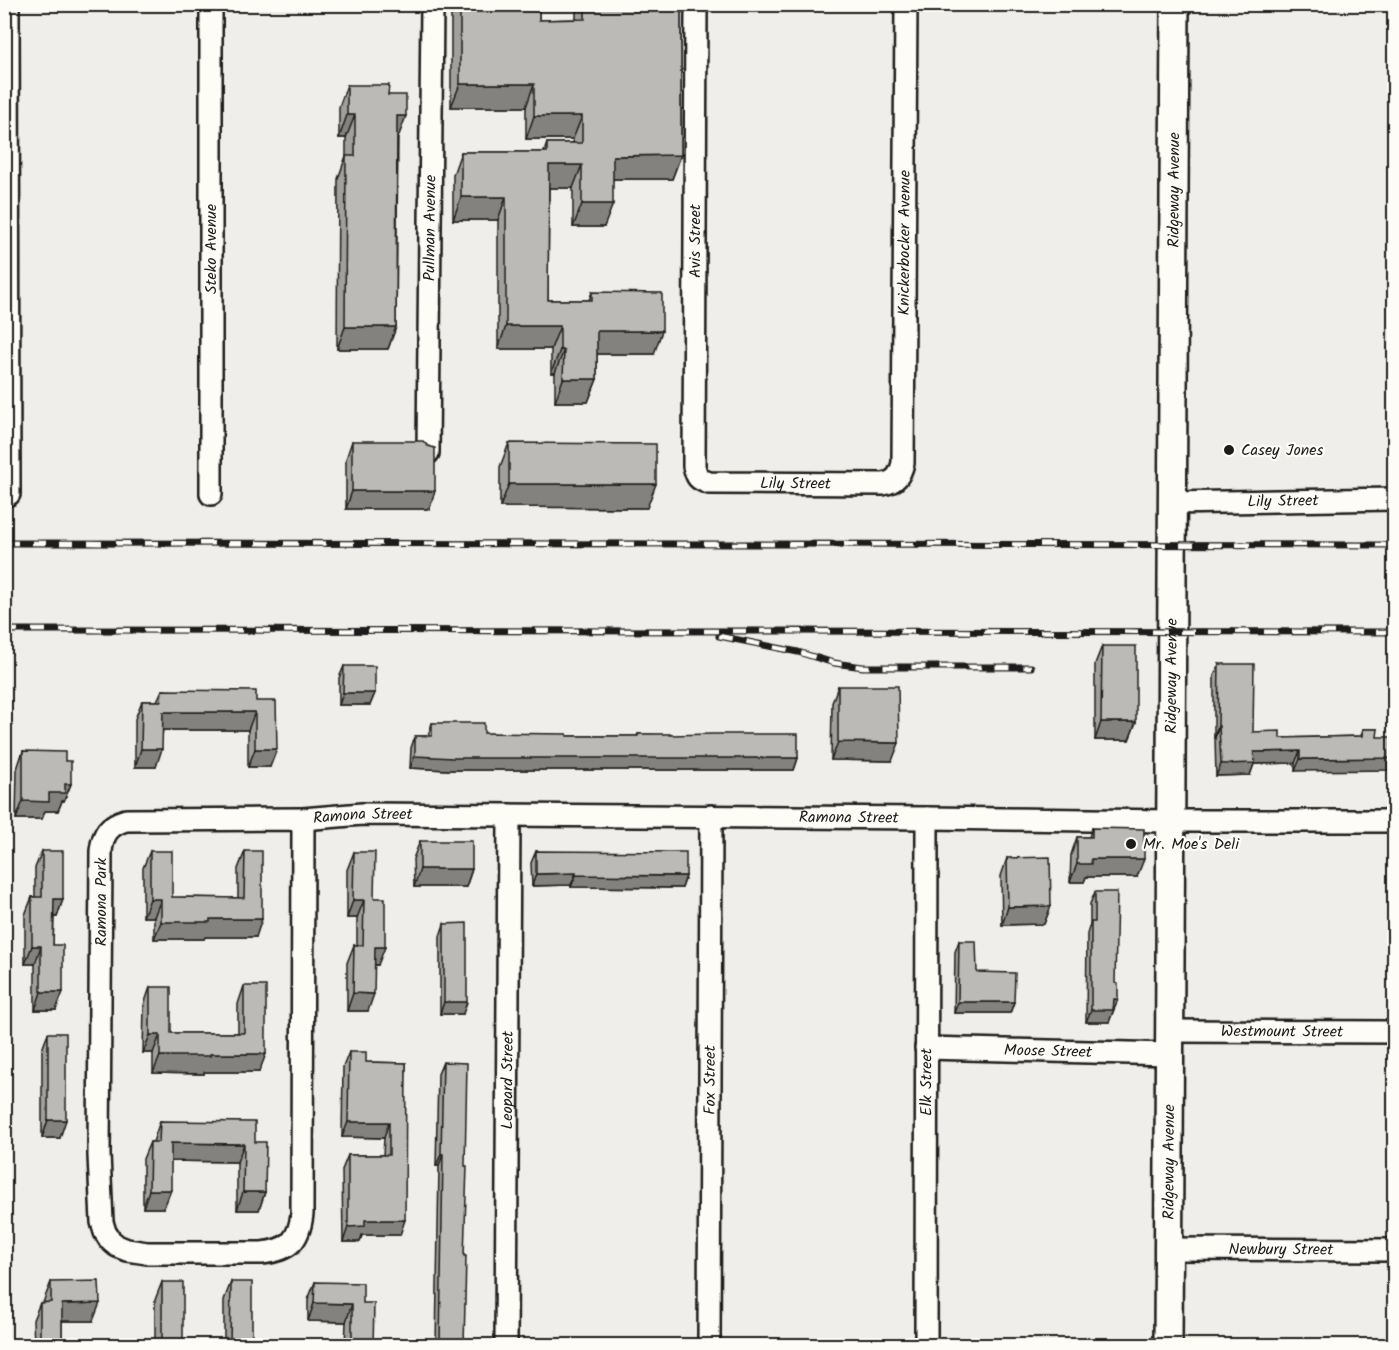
<svg xmlns="http://www.w3.org/2000/svg" width="1399" height="1350" viewBox="0 0 1399 1350" font-family="Kalam,sans-serif">
	<style>
		.lines { fill: none; stroke-linecap: round; stroke-linejoin: round }
		.minor-casing { stroke: #1c1c1c; stroke-width: 26 }
		.tertiary-casing { stroke: #1c1c1c; stroke-width: 32 }
		.minor { stroke: #fdfcf7; stroke-width: 21 }
		.tertiary { stroke: #fdfcf7; stroke-width: 27 }
		.rail-casing { stroke: #1c1c1c; stroke-width: 7 }
		.rail { stroke: #fdfcf7; stroke-width: 4.5; stroke-dasharray: 14; stroke-linecap: butt }
		.wall { fill: #a1a09d; stroke: #1c1c1c; stroke-width: 1.5 }
		.shaded-wall { fill: #83827f; stroke: #1c1c1c; stroke-width: 1.5 }
		.building { fill: #bbbab6; stroke: #1c1c1c; stroke-width: 1.5 }
		.poi-dot { fill: #1c1c1c; stroke: #fdfcf7; stroke-width: 2 }
		.labels { text-anchor: middle; dominant-baseline: central; stroke-width: 4.5; stroke-linejoin: round; paint-order: stroke }
		.street-label { font-size: 16px; fill: #1c1c1c; stroke: #fdfcf7 }
		.poi-label { font-size: 16px; fill: #1c1c1c; stroke: #fdfcf7; text-anchor: start }
	</style>
	<rect width="100%" height="100%" fill="#f0eeea"/>
	<filter id="ink" filterUnits="userSpaceOnUse"><feTurbulence type="fractalNoise" baseFrequency=".0167" numOctaves="2"/><feDisplacementMap in="SourceGraphic" scale="12" xChannelSelector="R" yChannelSelector="G"/><feConvolveMatrix kernelMatrix="1 2 1 2 8 2 1 2 1" color-interpolation-filters="sRGB"/></filter>
	<g filter="url(#ink)">
		<g class="lines">
			<defs>
				<g id="minor">
					<path d="M8,4l1,490"/>
					<path d="M211,4v490"/>
					<path id="s1" d="M696,4l-2,462c3,11 3,13 15,17l174,1c13,-2 17,-9 20,-21l3,-459"/>
					<path id="s2" d="M428,453l4,-449"/>
					<path id="s3" d="M1172,503l222,-4"/>
					<path d="M303,819l-1,395c-3,27 -13,36 -40,39h-115l-20,-3 -10,-4 -7,-6 -5,-8 -3,-10 -3,-67 2,-304c2,-18 8,-26 25,-31z"/>
					<path id="s4" d="M303,819l59,-5 565,4 244,3h223"/>
					<path id="s5" d="M1170,1031l224,1"/>
					<path id="s6" d="M926,1048l244,6"/>
					<path id="s7" d="M1169,1249l225,1"/>
					<path id="s8" d="M506,1346l3,-530"/>
					<path id="s9" d="M709,1346l2,-530"/>
					<path id="s10" d="M926,1346l1,-528"/>
				</g>
				<g id="tertiary">
					<path id="s11" d="M1168,1346l7,-1342"/>
				</g>
			</defs>
			<use href="#minor" class="minor-casing"/>
			<use href="#tertiary" class="tertiary-casing"/>
			<use href="#minor" class="minor"/>
			<use href="#tertiary" class="tertiary"/>
			<defs>
				<path id="rail" d="M4,543l1390,2
					M4,630l1390,2
					M719,636l79,16 36,11 29,4h168"/>
			</defs>
			<use href="#rail" class="rail-casing"/>
			<use href="#rail" class="rail"/>
		</g>
		<path class="wall" d="M451,4h88v16l37,-1v-15h105v151l-9,24h-59l-9,48h-31v-39h-24l-1,112h41l3,-8 62,62h-57v25l-9,23h-33v-29h-4v-24h-53v-129h-45v-45l8,-23h83l3,-9h26v-4h-47v-32h-75z
			M347,85l41,10 10,43 -2,189 -8,22h-51l1,-170 8,-23v-18h-7v-31z
			M352,441l77,68h-83v-50z
			M509,443l138,65 -147,-1v-40z
			M1102,646l34,76 -7,18h-34v-76z
			M1219,664l34,68 27,6 81,-2 2,-7h15l-83,42v-8l-41,1 -4,11 -34,1 -1,-38h-1v-62z
			M344,666l31,27 -5,12h-31v-27z
			M838,686l54,75 -61,-1 1,-57z
			M162,690l94,11 14,66h-22v-37h-85l-7,37h-21v-48l7,-18h15z
			M432,723l52,10 83,3h70l1,-2 32,1 128,23 -4,12h-345l-39,-2 1,-20 4,-12h13z
			M23,751l42,10 6,23 -7,17h-2l-4,10h-13l-3,8h-26l1,-50z
			M1092,828l45,49h-51l-2,5h-14l1,-27 6,-18h12z
			M420,841l52,28 -6,18h-52l-1,-28z
			M42,851l21,48 -6,18h-3l-1,28 3,65h-21v-46h-10v-49l7,-18h3v-29z
			M150,851l22,46 66,1v-29l7,-18 11,86h-51l-1,2h-50v-22h-11v-49z
			M536,851l150,25 -4,12 -111,-1v-2l-39,1 -1,-23z
			M354,852l20,46 4,67h-4l-6,46h-21v-48l7,-18h3v-27h-10v-48z
			M1007,858l44,48 -7,18 -42,1 -1,-49z
			M1095,892l23,107 -9,23h-23l1,-88 3,-10v-20z
			M444,924l19,90h-23v-78z
			M959,941l18,31 37,30 -4,11h-56l1,-61z
			M244,986l15,86h-55v2l-51,-1v-20h-10l1,-48 6,-18 21,46h67v-29z
			M48,1033l12,105h-18v-88z
			M349,1052l17,10 40,1 -6,172h-38l-2,7h-17l-1,-72 6,-15h35l1,-17 -42,-1 1,-70z
			M443,1062l21,194v90h-28l3,-180h-3l2,-92z
			M160,1121l95,21 10,50 -6,18h-22v-48l-66,-1 -7,47h-21v-49l7,-17h3z
			M51,1282l42,39h-31v25h-28l-1,-26 7,-17 4,-1v-2z
			M162,1282l21,64h-28v-46z
			M231,1282l21,64h-28v-46z
			M315,1282l48,21 10,43h-28l1,-24 -38,-1v-21z"/>
		<path class="shaded-wall" d="M460,84h74l-8,23h-75z
			M347,115h8l-9,23h-7z
			M397,116h9l-8,22h-9z
			M534,116h48l-9,23h-47z
			M681,155l-9,24h-68l9,-23z
			M549,165h33l-9,23h-33z
			M461,197h45l-8,23h-45z
			M582,204h31l-9,23h-31z
			M506,326h54l-9,23h-53z
			M345,327h51l-8,22h-51z
			M597,331h65l-8,23h-66z
			M560,350h4l-9,23h-4z
			M563,379h34l-9,23h-33z
			M509,484h147l-9,24 -147,-1z
			M352,491h83l-6,18h-83z
			M343,693h32l-5,12h-31z
			M163,712h92l-7,18h-92z
			M1101,722h35l-7,18h-34z
			M1218,726h1l-4,12h-1z
			M838,742l61,1 -7,18 -61,-1z
			M141,749h21l-6,18h-21z
			M255,749h22l-7,18h-22z
			M1300,751l-5,12 -41,1 -4,11 -34,1 5,-12 33,-12z
			M415,756l383,2 -4,12h-345l-39,-2z
			M1395,758v12l-100,1 5,-12z
			M65,784h6l-7,17h-2l-4,10h-13l-3,8h-26l7,-18 26,-8z
			M1091,859h53l-7,18h-51l-2,5h-14l7,-18z
			M420,869h52l-6,18h-52z
			M576,873l-5,12 -39,1 4,-12z
			M576,875l110,1 -4,12 -111,-1z
			M54,899h9l-6,18h-10z
			M150,899h11l-7,18h-11z
			M353,900h11l-7,18h-10z
			M1051,906l-7,18 -42,1 6,-18z
			M210,919h52l-6,18h-51l-1,2h-50l7,-17z
			M32,946h9l-6,18h-10z
			M375,947h10l-7,18 -10,-1z
			M41,992h22l-7,18h-21z
			M353,993l21,1 -6,17h-21z
			M1114,999h4l-9,23h-23l5,-12z
			M444,1002h23l-4,12h-23z
			M958,1002h56l-4,11h-56z
			M150,1035h10l-7,18h-10z
			M210,1054h56l-7,18h-55v2l-51,-1 7,-17z
			M48,1120h18l-6,18h-18z
			M348,1122h41l-5,16 -42,-1z
			M171,1143l73,1 -7,18 -72,-1z
			M441,1154h2l-4,12h-3z
			M149,1190h22l-7,18h-21z
			M243,1192h22l-6,18h-22z
			M365,1220h40l-5,15h-38l-2,7h-17l5,-15z
			M100,1303l-7,18h-38l7,-17z
			M314,1303l38,1 -6,18 -38,-1z"/>
		<path class="building" d="M460,4h79v16l46,-1v-15h96v151l-68,1v48h-31v-39h-33l-1,135h44v-8l70,1v38h-65v48h-34l1,-29h-4v-24h-54v-129h-45v-45h86v-9h35v-27h-48v-32h-74z
			M347,85h42l-1,10h18v21h-9l-1,211h-51l1,-171h9v-41h-8z
			M352,441h71l5,5 7,2v43h-83z
			M509,443l147,1v40h-147z
			M1102,646h34v76h-35z
			M1219,664h35l-1,68 27,-1v7l83,-2v-7h15l-1,8h18v21l-95,1v-8l-46,1 1,11 -34,1 -2,-38h-1z
			M344,666h31v27h-32z
			M838,686h60l1,57 -61,-1z
			M162,690l94,1v10h20l1,48h-22v-37h-92l-1,37h-21l1,-48h19z
			M432,723h52v10l83,1v2h71v-2h32v1l42,-1h86v24h-345l-38,-2v-20h17z
			M23,751l42,1v9h6v23h-6v9h-16v9l-26,-1z
			M1092,828l52,1v30h-53v5h-14v-27h15z
			M420,841h52v28h-52z
			M42,851h21v48h-9l-1,46h10v47h-22v-46h-9v-49h10z
			M150,851h22v46l72,1 1,-47h17v68h-52v3h-49v-23h-11z
			M536,851l150,1v24l-110,-1v-2l-40,1z
			M354,852h21l-1,46h11v49h-10l-1,47 -21,-1 1,-48h9l1,-45h-11z
			M1050,857l1,49 -43,1 -1,-49z
			M1095,892h22l-2,91 3,1v15h-4l-1,11h-22v-88h4z
			M467,923v79h-23v-78z
			M959,941h17l1,31 38,1 -1,29h-56z
			M244,986h22v68h-56v2h-50v-21h-10v-48h21v46h73z
			M48,1033h18v87h-18z
			M349,1052h17v10l40,1 -1,157h-40v6l-17,1v-72h41v-33h-41z
			M443,1062l24,1 -2,103h2l-3,90h2l-2,90h-24l3,-192h-2z
			M160,1121l95,1v20h11l-1,50h-22l1,-48 -73,-1v47h-22l1,-48h9z
			M99,1281l1,22 -38,1v42h-22v-43l11,-1v-20z
			M162,1282h21v64h-21z
			M231,1282h21v64h-22z
			M315,1282l48,1v20h11l-1,43h-21v-42l-38,-1z"/>
	</g>
	<g class="poi-dot">
		<circle cx="1229" cy="450" r="6"/>
		<circle cx="1131" cy="844" r="6"/>
	</g>
	<g class="labels">
		<g class="street-label">
			<text stroke="none"><textPath href="#s11" startOffset="1156">Ridgeway Avenue</textPath></text>
			<text stroke="none"><textPath href="#s2" startOffset="225">Pullman Avenue</textPath></text>
			<text transform="translate(695 241) rotate(-90)">Avis Street</text>
			<text stroke="none"><textPath href="#s1" startOffset="912">Knickerbocker Avenue</textPath></text>
			<text transform="translate(211 249) rotate(-90)">Steko Avenue</text>
			<text stroke="none"><textPath href="#s1" startOffset="573">Lily Street</textPath></text>
			<text stroke="none"><textPath href="#s3" startOffset="111">Lily Street</textPath></text>
			<text stroke="none"><textPath href="#s11" startOffset="670">Ridgeway Avenue</textPath></text>
			<text stroke="none"><textPath href="#s4" startOffset="60">Ramona Street</textPath></text>
			<text stroke="none"><textPath href="#s4" startOffset="546">Ramona Street</textPath></text>
			<text transform="translate(101 902) rotate(-90)">Ramona Park</text>
			<text stroke="none"><textPath href="#s5" startOffset="112">Westmount Street</textPath></text>
			<text stroke="none"><textPath href="#s6" startOffset="122">Moose Street</textPath></text>
			<text stroke="none"><textPath href="#s8" startOffset="266">Leopard Street</textPath></text>
			<text stroke="none"><textPath href="#s9" startOffset="266">Fox Street</textPath></text>
			<text stroke="none"><textPath href="#s10" startOffset="264">Elk Street</textPath></text>
			<text stroke="none"><textPath href="#s11" startOffset="184">Ridgeway Avenue</textPath></text>
			<text stroke="none"><textPath href="#s7" startOffset="112">Newbury Street</textPath></text>
		</g>
		<g class="poi-label">
			<text x="1241" y="450">Casey Jones</text>
			<text x="1143" y="844">Mr. Moe's Deli</text>
		</g>
	</g>
	<rect width="1399" height="1350" fill="none" stroke="#fdfcf7" stroke-width="24"/>
	<rect x="12" y="12" width="1375" height="1326" fill="none" stroke="#1c1c1c" stroke-width="2" filter="url(#ink)"/>
</svg>
